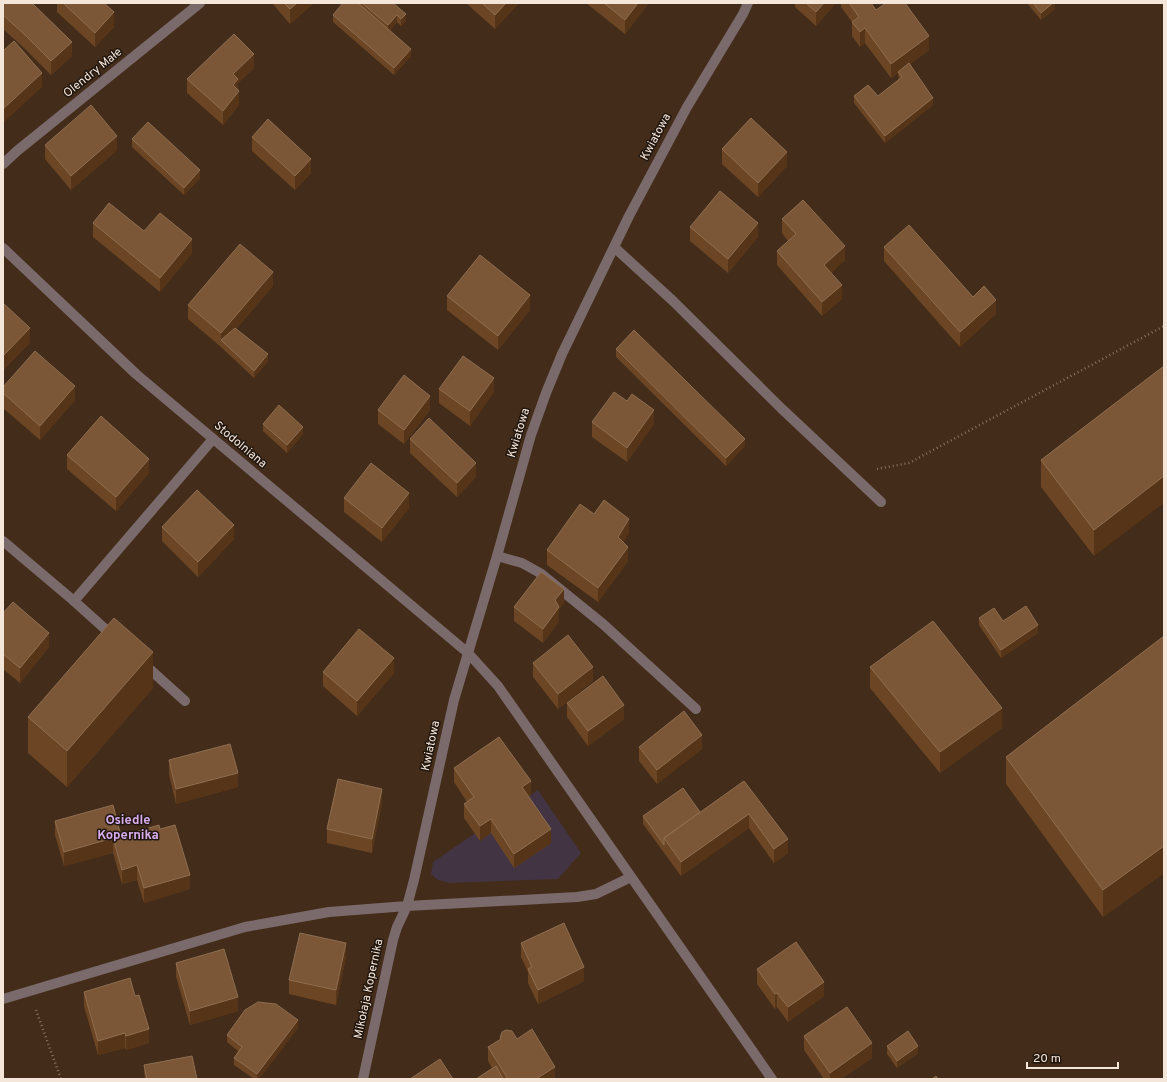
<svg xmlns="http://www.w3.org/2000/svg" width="1167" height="1082" viewBox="0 0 1167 1082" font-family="Overpass,sans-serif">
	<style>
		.commercial { fill: #423442 }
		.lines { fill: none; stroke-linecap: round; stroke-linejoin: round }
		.path { stroke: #887464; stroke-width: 2.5; stroke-dasharray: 1 3; stroke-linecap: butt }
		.lane { stroke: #7a6a6b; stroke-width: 10 }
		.street { stroke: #7a6a6b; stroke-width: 10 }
		.wall { fill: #6c4624 }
		.shaded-wall { fill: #563417 }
		.building { fill: #7b5737; stroke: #8e6e51 }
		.labels { text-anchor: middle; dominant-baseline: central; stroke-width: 3; stroke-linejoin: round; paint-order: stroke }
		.street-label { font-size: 12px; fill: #f5e6da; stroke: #21170f }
		.neighbourhood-label { font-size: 13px; font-weight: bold; fill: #d7aded; stroke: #21170f }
	</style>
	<rect width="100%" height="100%" fill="#432c19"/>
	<path class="commercial" d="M538,790l43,63 -23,26 -109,4 -11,-3 -7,-6 2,-12z"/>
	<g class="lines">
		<path class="path" d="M877,469l32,-6 255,-137
			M36,1010l25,69"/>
		<path class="lane" d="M497,556l25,7 18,10 63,51 93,85
			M74,601l40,36
			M144,664l41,37"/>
		<path class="street" d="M3,164l14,-13 183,-148
			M614,247l58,53 110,109 99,93
			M3,248l133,126 332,279 30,33 274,393
			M3,541l71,60 139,-162
			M3,999l242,-72 84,-15 78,-6 170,-9 19,-3 35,-17
			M363,1079l30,-139 4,-13 10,-21 7,-26 40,-180 43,-144 34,-121 15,-42 16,-39 67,-138 58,-109 56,-93 5,-11"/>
	</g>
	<path class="wall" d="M3,3l69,53 -21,19 -27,-27 -21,-19z
		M57,3h47l10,24 -19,20 -38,-35z
		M272,3h42l-24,21z
		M343,3h50l13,18 -5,5 -4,-4 -7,8 21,26 -17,19 -61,-53v-7z
		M466,3h53l-24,26z
		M586,3h63l-24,31z
		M795,3h41l-20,23 -21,-19z
		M841,3h30l5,7 53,40 -19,14 23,41 -48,38 -31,-40v-7h24l21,-16 -1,-7 -7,5 -26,-35 -5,4 -8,-11v-14l-11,-15z
		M1027,3h28v6l-14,11z
		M254,68l-16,15 1,22 -16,20 -36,-32v-14z
		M252,137l59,36 -16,17 -43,-39z
		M132,139l68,39 -16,17 -52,-48z
		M45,145l72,5 -46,40 -26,-31z
		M722,149l65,17 -29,31 -36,-33z
		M782,219l63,41 -14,13 11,26 -20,17 -45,-51v-14l11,-10 -6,-8z
		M93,223l51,8 48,22 -32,39 -67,-55z
		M690,227l68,10 -30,36 -38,-32z
		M884,247l89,50 23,17 -36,33 -76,-86z
		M273,286l-37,43 32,32 -14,17 -33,-31 -33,-28v-14z
		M447,296l83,14 -32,40 -51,-40z
		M616,349l129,97 -19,20 -110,-109z
		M1164,366l-70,190 -53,-69v-27z
		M3,387l72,13 -35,40 -37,-32z
		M439,389l55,3 -24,34 -31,-23z
		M378,410h52l-26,34 -26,-20z
		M592,422l62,2 -27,38 -35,-25z
		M263,424l40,10 -16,19 -24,-22z
		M410,439l66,38 -19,20 -47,-44z
		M67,455l82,18 -33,38 -49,-42z
		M344,498l65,10 -27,34 -38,-30z
		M594,514l35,19 -6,9 5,19 -30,41 -51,-37v-15z
		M162,527l72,12 -36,38 -36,-36z
		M564,603l-5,6v12l-16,22 -29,-22v-14z
		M3,613l46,34 -29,36 -17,-14z
		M979,618l24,3 35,12 -37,25 -22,-33z
		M1164,636v237l-61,44 -97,-133v-27z
		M533,663l60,18 -35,28 -25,-32z
		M870,667l132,61 -62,45 -70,-85z
		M323,672l71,1 -37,43 -34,-30z
		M153,688l-86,99 -39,-34v-36z
		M567,703l57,16 -36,27 -21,-29z
		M639,747l63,2 -45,35 -18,-23z
		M169,760l69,27 -62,17 -7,-30z
		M454,768l77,27 -3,2 23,46 -37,25 -23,-35 -11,8 -16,-23v-14l3,-2 -13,-20z
		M744,781l44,72 -14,10 -25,-35 -68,48 -38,-52v-8l57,-4z
		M382,803l-10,50 -45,-10v-14z
		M55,821l66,15 39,-7 30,60 -46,14 -7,-23 -15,4 -9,-31 -49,13 -9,-31z
		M521,943l63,38 -46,23 -10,-21v-11l-7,-15z
		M346,957l-10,48 -47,-11v-14z
		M176,963l62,48 -48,14 -14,-48z
		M757,969l67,27 -36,26 -11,-15 -2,2 -18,-25z
		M84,992l51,4 14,47 -23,7 -1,-2 -27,7 -14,-49z
		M298,1028l-39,51h-5l-20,-14v-7l4,-7 -11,-9v-7z
		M804,1036l68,22 -31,21h-17l-20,-29z
		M500,1038l17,1 38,40h-79l16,-11 -4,-7v-14l12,-7z
		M887,1046l31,7 -21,15 -10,-14z
		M144,1065l53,14h-52l-1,-7z"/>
	<path class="shaded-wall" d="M297,3h17l-24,21v-15z
		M506,3h13l-24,26v-14z
		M638,3h11l-24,31v-14z
		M824,3h12l-20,23v-14z
		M1053,3h2v6l-14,11v-7z
		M114,12v15l-19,20v-14z
		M406,14v7l-5,5v-7z
		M397,15v7l-9,10v-7z
		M865,28v15l-5,4v-15z
		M929,36v14l-38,28v-14z
		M72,42v14l-21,19v-14z
		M411,49v7l-17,19v-7z
		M254,54v14l-16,15v9l1,-1v14l-16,20v-14l10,-37z
		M42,73v14l-39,36v-14z
		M933,98v7l-48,38v-7z
		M117,136v14l-46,40v-14z
		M787,152v14l-29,31v-14z
		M311,159v14l-16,17v-14z
		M200,170v8l-16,17v-7z
		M758,223v14l-30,36v-14z
		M192,239v14l-32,39v-14z
		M845,246v14l-21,19v-14z
		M273,272v14l-49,57 -3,-3v-7z
		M842,285v14l-20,17v-14z
		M530,295v15l-32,40v-14z
		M996,300v14l-36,33v-15z
		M30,328v15l-27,28v-15z
		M268,354v7l-14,17v-7z
		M494,378v14l-24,34v-15z
		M75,386v14l-35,40v-14z
		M430,396v14l-26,34v-14z
		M654,410v14l-27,38v-14z
		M303,427v7l-16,19v-8z
		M745,439v7l-19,20v-8z
		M149,459v14l-33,38v-14z
		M476,463v14l-19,20v-14z
		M1164,476v27l-70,53v-26z
		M409,493v15l-27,34v-14z
		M629,519v14l-11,18v-14z
		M234,525v14l-36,38v-15z
		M628,547v14l-30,41v-14z
		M564,589v14l-5,6v12l-16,22v-14l12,-29z
		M1038,625v8l-37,25v-8z
		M49,633v14l-29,36v-15z
		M153,652v36l-86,99v-36z
		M394,658v15l-37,43v-15z
		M593,667v14l-35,28v-15z
		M624,705v14l-36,27v-15z
		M1002,708v20l-62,45v-21z
		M702,735v14l-45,35v-14z
		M238,773v14l-62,17v-15z
		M531,781v14l-9,7v-15z
		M382,789v14l-10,50v-14z
		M749,814v14l-68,48v-14z
		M491,819v14l-11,8v-15z
		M551,829v14l-37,25v-14z
		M113,838v15l-49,13v-14z
		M788,839v14l-14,10v-14z
		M1164,846v27l-61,44v-27z
		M137,865v15l-15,4v-14z
		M190,875v14l-46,14v-15z
		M346,943v14l-10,48v-15z
		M584,967v14l-46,23v-14z
		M824,982v14l-36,26v-15z
		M777,993v14l-2,2v-15z
		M238,997v14l-48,14v-14z
		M298,1020v8l-39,51h-2v-5z
		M149,1029v14l-23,7v-14z
		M125,1033v15l-27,7v-14z
		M872,1043v15l-31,21h-11v-6z
		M918,1046v7l-21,15v-7z
		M555,1067v12h-19z"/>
	<path class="building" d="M3,3h29l40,39 -21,19 -27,-27 -21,-19z
		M63,3h41l10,9 -19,21z
		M284,3h13l-7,6z
		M343,3h15l53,46 -17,19 -61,-53z
		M362,3h31l13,11 -5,5 -4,-4 -9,10z
		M482,3h24l-11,12z
		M604,3h34l-13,17z
		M806,3h18l-8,9z
		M849,3h22l5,7 10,-7h19l24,33 -38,28 -26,-36 -5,4 -8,-10 7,-5z
		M1033,3h20l-12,10z
		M234,34l20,20 -21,20 5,5 -5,6 6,6 -16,20 -36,-32z
		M14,41l28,32 -39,36v-58z
		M909,63l24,35 -48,38 -31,-40 14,-11 10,11 24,-19 -4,-5z
		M91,105l26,31 -46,40 -26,-31z
		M751,118l36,34 -29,31 -36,-34z
		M268,119l43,40 -16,17 -43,-39z
		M148,122l52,48 -16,18 -52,-49z
		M720,191l38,32 -30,36 -38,-32z
		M803,200l42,46 -21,19 18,20 -20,17 -45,-51 19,-17 -14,-15z
		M109,203l35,28 16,-18 32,26 -32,39 -67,-55z
		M909,225l64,72 11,-11 12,14 -36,32 -76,-85z
		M240,244l33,28 -52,61 -33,-28z
		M480,255l50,40 -32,41 -51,-40z
		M3,303l27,25 -27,28z
		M235,328l33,26 -14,17 -33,-31z
		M634,330l111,109 -19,19 -110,-109z
		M35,351l40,35 -35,40 -37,-33v-6z
		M463,356l31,22 -24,33 -31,-22z
		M1164,366v110l-70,54 -53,-70z
		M404,375l26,21 -26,34 -26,-20z
		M614,392l13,9 5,-7 22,16 -27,38 -35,-26z
		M279,405l24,22 -16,18 -24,-21z
		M101,416l48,43 -33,38 -49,-42z
		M429,418l47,45 -19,20 -47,-44z
		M371,463l38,30 -27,35 -38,-30z
		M197,490l37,35 -36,37 -36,-35z
		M604,500l25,19 -11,18 10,10 -30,41 -51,-38 33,-46 14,10z
		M541,572l23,17 -9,11 4,7 -16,22 -29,-22z
		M13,602l36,31 -29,35 -17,-14v-41z
		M1026,606l12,19 -37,25 -22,-32 15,-10 9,13z
		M114,618l39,34 -86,99 -39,-34z
		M933,621l69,87 -62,44 -70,-85z
		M359,629l35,29 -37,43 -34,-29z
		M568,635l25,32 -35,27 -25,-31z
		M1164,636v210l-61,44 -97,-133z
		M603,676l21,29 -36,26 -21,-28z
		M684,711l18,24 -45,35 -18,-23z
		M499,737l32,44 -9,6 29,42 -37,25 -23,-35 -11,7 -16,-22 10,-7 -20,-29z
		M230,744l8,29 -62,16 -7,-29z
		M338,779l44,10 -10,50 -45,-10z
		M744,781l44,58 -14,10 -25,-35 -68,48 -17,-24z
		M683,788l17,24 -36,26v7l-21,-29z
		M113,805l8,31 38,-11 1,4 15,-4 15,50 -46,13 -7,-23 -15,5 -9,-32 -49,14 -9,-31z
		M564,923l20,44 -46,23 -10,-21 4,-2 -11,-24z
		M300,933l46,10 -10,47 -47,-10z
		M796,942l28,40 -36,25 -11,-14 -2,1 -18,-25z
		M224,949l14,48 -48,14 -14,-48z
		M130,978l5,18 4,-1 10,34 -23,7 -1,-3 -27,8 -14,-49z
		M258,1002l18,2 22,16 -41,54 -23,-16 8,-11 -15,-12 18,-25z
		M847,1007l25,36 -42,30 -26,-37z
		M532,1029l23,38 -19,12h-28l-20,-32 13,-8 -1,-1 2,-6 4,-2 6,1 5,8z
		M908,1031l10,15 -21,15 -10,-15z
		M192,1056l5,23h-50l-3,-14z
		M440,1059l13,20h-43z
		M496,1066l7,13h-27z
		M936,1076l2,3h-6z"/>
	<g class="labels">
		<g class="street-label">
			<text transform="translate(93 73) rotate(-39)">Olendry Małe</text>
			<text transform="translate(656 137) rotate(-62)">Kwiatowa</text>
			<text transform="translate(519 433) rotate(-73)">Kwiatowa</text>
			<text transform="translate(240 445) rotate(40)">Stodolniana</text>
			<text transform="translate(431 746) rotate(-78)">Kwiatowa</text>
			<text transform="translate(369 989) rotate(-78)">Mikołaja Kopernika</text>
		</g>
		<g class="neighbourhood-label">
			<text x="128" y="821">Osiedle<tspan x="128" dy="15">Kopernika</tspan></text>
		</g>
	</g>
	<rect width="1167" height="1082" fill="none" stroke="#f5e6da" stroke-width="8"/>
	<path d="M1027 1062v6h91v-6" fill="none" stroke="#f5e6da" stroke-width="2"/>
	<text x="1033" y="1062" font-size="12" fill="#f5e6da" stroke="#21170f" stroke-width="3" paint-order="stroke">20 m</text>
</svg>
